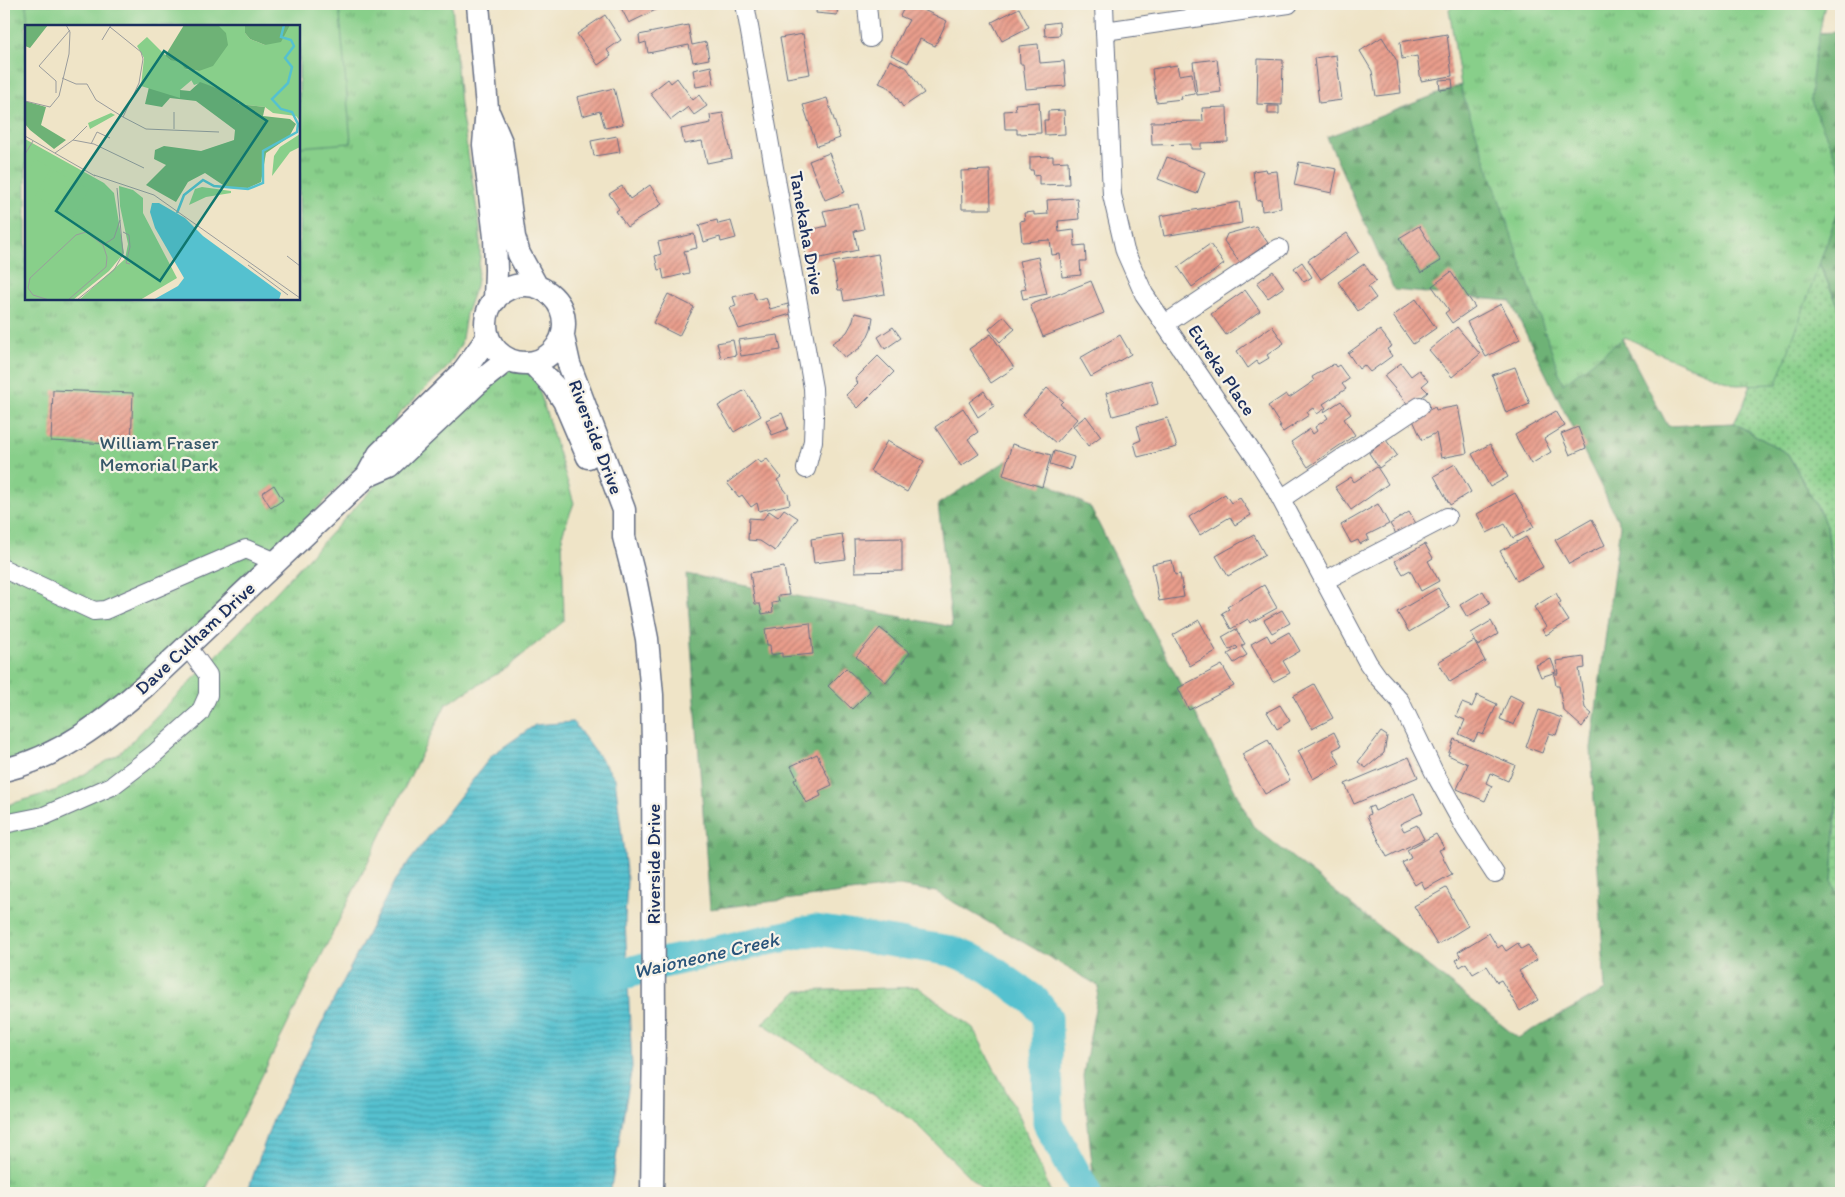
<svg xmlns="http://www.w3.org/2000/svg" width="1845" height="1197" viewBox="0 0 1845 1197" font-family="Itim,sans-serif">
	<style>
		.grass { fill: url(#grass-dots); stroke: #527f74 }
		.forest { fill: url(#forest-firs); stroke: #44706a }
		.park { fill: url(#park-tufts); stroke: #527f74; fill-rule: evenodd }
		.pitch { fill: #88cf8a; stroke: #527f74 }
		.water { fill: url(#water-rules); stroke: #387896 }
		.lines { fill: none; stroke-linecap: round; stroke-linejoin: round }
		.river { stroke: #55c1cf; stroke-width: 31 }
		.building { fill: url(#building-hatch) }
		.minor-casing { stroke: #656e83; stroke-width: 20 }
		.major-casing { stroke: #656e83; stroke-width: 25 }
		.minor { stroke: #fff; stroke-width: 18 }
		.major { stroke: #fff; stroke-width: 22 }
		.labels { text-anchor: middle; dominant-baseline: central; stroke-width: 4.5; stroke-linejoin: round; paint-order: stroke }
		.street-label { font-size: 19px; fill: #1b2f5e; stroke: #f7f3e8 }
		.park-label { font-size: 19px; fill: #365769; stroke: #f7f3e8 }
		.water-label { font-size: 20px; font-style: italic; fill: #2a547a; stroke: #f7f3e8 }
		.inset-river { fill: none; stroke: #55c1cf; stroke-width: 2.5 }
		.inset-road { fill: none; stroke: #9a9c9d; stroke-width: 1 }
		.view { fill: #0f766e; fill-opacity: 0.15; stroke: #0f766e; stroke-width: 2.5 }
		.inset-edge { fill: none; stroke: #1b2f5e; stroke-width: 2.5 }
	</style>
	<defs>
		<pattern id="grass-dots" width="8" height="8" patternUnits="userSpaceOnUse" patternTransform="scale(1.25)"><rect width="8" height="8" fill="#88cf8a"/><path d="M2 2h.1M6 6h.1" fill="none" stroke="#6ea874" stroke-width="1.8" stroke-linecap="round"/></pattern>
		<pattern id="forest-firs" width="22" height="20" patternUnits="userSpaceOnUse" patternTransform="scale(1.25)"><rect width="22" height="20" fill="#6eb276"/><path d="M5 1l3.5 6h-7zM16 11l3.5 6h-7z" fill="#5a9164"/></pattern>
		<pattern id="park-tufts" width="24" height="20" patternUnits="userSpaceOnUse" patternTransform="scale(1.25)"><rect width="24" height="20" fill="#88cf8a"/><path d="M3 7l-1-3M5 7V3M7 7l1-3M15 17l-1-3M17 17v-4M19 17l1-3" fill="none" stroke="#6ea874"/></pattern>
		<pattern id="water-rules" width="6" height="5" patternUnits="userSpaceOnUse" patternTransform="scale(1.25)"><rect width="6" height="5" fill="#55c1cf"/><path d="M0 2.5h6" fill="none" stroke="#469dab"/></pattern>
		<pattern id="building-hatch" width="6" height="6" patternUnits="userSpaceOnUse" patternTransform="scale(1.25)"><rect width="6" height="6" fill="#e99d8b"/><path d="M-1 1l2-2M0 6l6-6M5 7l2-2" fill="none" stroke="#bc8075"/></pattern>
	</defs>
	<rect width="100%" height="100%" fill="#f7f3e8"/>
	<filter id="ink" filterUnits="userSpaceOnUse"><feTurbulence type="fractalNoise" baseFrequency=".02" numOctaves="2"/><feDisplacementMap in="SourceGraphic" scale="10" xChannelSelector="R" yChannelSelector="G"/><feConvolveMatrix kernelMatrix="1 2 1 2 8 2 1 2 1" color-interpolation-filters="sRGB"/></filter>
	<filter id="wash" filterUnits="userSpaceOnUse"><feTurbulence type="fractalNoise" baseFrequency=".0096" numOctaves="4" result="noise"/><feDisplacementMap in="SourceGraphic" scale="20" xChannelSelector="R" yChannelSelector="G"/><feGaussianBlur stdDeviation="1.12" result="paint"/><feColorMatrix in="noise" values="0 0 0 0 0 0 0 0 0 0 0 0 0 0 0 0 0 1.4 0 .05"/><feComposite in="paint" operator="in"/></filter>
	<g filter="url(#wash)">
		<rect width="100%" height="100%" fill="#efe4c7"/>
		<path class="grass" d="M1818,261l23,51v332l-14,-119 -39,-71 -54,-31 10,-20 48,-125z
			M1841,724v177l-9,-18z
			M918,987l55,41 47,90 31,75h-65l-75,-74 -149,-96 36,-32z"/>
		<path class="forest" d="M1841,32v280l-43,-96 13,-183z
			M1484,76l184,350 66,-3 54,31 39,71 14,119v80l-9,159 9,18v292h-746l-12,-117 16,-90 -163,-94 -37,-6 -189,23 -24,-335 266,53 -14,-123 70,-44 82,47 163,319 265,212 87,-48 -14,-242 29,-223 -110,-224 -116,-11 -67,-153z"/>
		<path class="park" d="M4,4h448l8,101 20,123v29l-4,29 -10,28 -5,30 -13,23 -49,47 -17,27 -225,235 -56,52 -97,41zM26,26h273v273h-273z
			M1455,4h370l-11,57 -4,38 31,71v32l-64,182 -41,1 -69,-28 -42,-20 -62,47 -101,-292 -13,-83z
			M513,368l21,5 40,130 -12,32 2,86 -59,48 -59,35 -242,489h-200v-387l53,-16 62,-36 106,-107 152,-163 106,-98z"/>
		<path class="pitch" d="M26,4h313l12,139 -52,4v-121h-271z"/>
		<path class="water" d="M573,722l42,56 12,101 -2,41 7,147 -22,126h-363l26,-74 122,-239 97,-125 43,-30z"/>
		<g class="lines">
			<path class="river" d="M586,978l41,-5 35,-10 153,-33 137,21 31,13 52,37 12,16 1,106 38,70"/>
		</g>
		<g id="blocks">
			<path class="building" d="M626,4h42l-39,19 -8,-15z
				M817,4h21l-1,11 -21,-2z
				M906,4h5l36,17 -12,25 -15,-7 -12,24 -17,-8 13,-28h1l4,-7 -9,-4z
				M1019,8l10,19 -27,14 -10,-19z
				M605,15l16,25 -14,10 4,6 -13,9 -21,-31z
				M1059,22l1,13 -15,1 -1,-12z
				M688,25l4,20 14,-3 3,17 -16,3 -4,-17 -41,8 -2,-11 -6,2 -1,-9z
				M803,34l7,40 -23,4 -7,-40z
				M1447,34l5,42 -31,5 -4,-25 -15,3 -2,-17z
				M1382,37l15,24 4,32 -25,3 -4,-25 -12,-20z
				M1038,44l2,19 24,-2 2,25 -40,3 -3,-25h-3l-1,-18z
				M1336,55l6,45 -23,3 -5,-45z
				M1217,59l4,33 -24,3 -4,-33z
				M1258,59l25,1 -1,45 -25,-1z
				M890,60l17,8 17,25 -21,14 -13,-19 -11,-5z
				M1177,65l2,10 13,-2 3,21 -14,2 1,3 -26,3 -4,-33z
				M711,66l3,18 -18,3 -3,-17z
				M677,78l16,22 6,-5 8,11 -13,9 -6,-8 -17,13 -21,-27 18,-14 3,4z
				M1452,79l1,9 -13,2 -1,-10z
				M614,88l9,36 -18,4 -5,-17 -18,5 -5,-19z
				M827,98l13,40 -23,8 -14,-41z
				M1039,102l2,31 -24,1v-5h-12l-1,-18 12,-1 -1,-6z
				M1268,106h11v8h-11z
				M1227,107l1,35 -27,1v6h-10v-5l-39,1 -1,-23 52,-1 -1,-13z
				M1064,110l1,24 -20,1 -1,-15h4v-9z
				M723,113l9,45 -25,5 -5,-22 -18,3 -3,-15 30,-6 -1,-8z
				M617,136l3,16 -26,4 -3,-15z
				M829,153l16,39 -20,8 -16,-39z
				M1053,156v6l15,-1 1,23 -30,1v-10l-5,1 -1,-6h-3v-13z
				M1167,157l38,15 -8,22 -39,-15z
				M1299,162l38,7 -5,24 -38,-8z
				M1266,169l1,3 10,-1 4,37 -19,3 -1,-11 -4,1 -4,-30z
				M990,170l1,39h-29l-1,-38z
				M650,185l12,19 -35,23 -11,-16 3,-2 -10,-15 13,-8 8,13z
				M1077,198l2,21 -21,2 1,11 15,-2 1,16 10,-1 1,16h-6l1,14 -19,2 -2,-23 -8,1 -2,-15 -28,2 -2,-21 5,-1 -1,-7 10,-1v3l14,-1 -1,-14z
				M1239,202l3,21 -78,13 -4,-20z
				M858,204l6,25 -10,2 4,19 -51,11 -6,-29 26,-6 -4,-15z
				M717,220l1,4 13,-3 5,17 -15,4 -1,-5 -16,5 -5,-17z
				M1256,226l12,17 -28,20 -16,-22 3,-7z
				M1419,226l22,35 -20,12 -22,-35z
				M1347,233l12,19 -38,27 -13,-19z
				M694,234l3,14 -13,3 5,22 -25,6 -2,-10 -4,1 -3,-14 6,-2 -3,-12z
				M1210,244l14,20 -32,23 -14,-20z
				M878,254l7,40 -41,7 -2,-11h-4l-5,-28z
				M1038,257l9,37 -24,5 -2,-9 5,-1 -7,-28z
				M1302,262l10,15 -8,5 -10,-14z
				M1364,264l12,17 -8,6 8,11 -18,13 -20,-29z
				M1273,271l11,16 -16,11 -11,-15z
				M1451,272l24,35 -23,16 -7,-10 4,-3 -17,-24z
				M1091,281l13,32 -61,24 -13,-32z
				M1245,290l15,21 -34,24 -15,-21z
				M753,292l3,8 10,-3 4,12 18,-5 3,10 -52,15 -9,-21 6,-2 -3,-9z
				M668,294l26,13 -15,29 -26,-13z
				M1416,299l20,29 -23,16 -20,-28z
				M1501,304l19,35 -34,18 -19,-35z
				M855,313l18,4 -2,12 -4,9 -7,10 -15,10 -13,-15 8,-5 7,-6 5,-9z
				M1004,316l11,13 -15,13 -11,-13z
				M1272,326l12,17 -17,12 2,3 -10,6 -2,-3 -9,7 -11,-17z
				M893,327l8,11 -16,11 -7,-12z
				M1457,327l23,27 -28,23 -23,-27z
				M1380,330l12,16 -5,3 5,7 -22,16 -6,-7 -5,4 -11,-16z
				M991,334l23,34 -23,15 -22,-34z
				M778,335l3,15 -40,6 -3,-16z
				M1120,335l11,19 -40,23 -11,-19z
				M733,340l3,15 -15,3 -4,-15z
				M878,356l16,16 -36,36 -12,-13 12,-12 -3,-4z
				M1401,363l10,13 8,-6 9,11 -6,5 6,6 -18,15 -26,-31z
				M1334,364l2,3 3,-2 10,14 -7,5 4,5 -23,15 3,4 -9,6 -4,-6 -6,4 2,3 -26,17 -4,-5 2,-1 -13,-20 18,-12 3,4 25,-17 -2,-4z
				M1515,367l15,37 -24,9 -14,-38z
				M1151,380l7,24 -45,12 -7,-23z
				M1047,388l16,13 -3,3 17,15 -21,24 -33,-28z
				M53,390l80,3 -2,52 -80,-4z
				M745,390l16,26 -27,16 -16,-26z
				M984,391l10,15 -16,11 -9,-15z
				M1341,401l10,13 -7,5 11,16 -47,32 -17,-25 19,-13 3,5 4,-3 -2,-4 13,-9 -4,-6z
				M1458,406l9,47 -26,5 -5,-25 -14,7 -10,-22 23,-11 1,3z
				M963,408l15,24 -10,7 11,15 -18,12 -26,-39z
				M1556,411l9,15 -21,13 7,13 -20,12 -16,-29z
				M782,413l6,16 -16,6 -6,-15z
				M1086,416l15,20 -13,10 -15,-20z
				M1167,418l10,29 -39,10 -4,-14 7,-3 -4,-14z
				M1578,427l8,21 -16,7 -9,-21z
				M1386,440l11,15 -18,13 -10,-15z
				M887,441l37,20 -17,31 -37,-21z
				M1012,444l39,11 -9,32 -39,-12z
				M1490,444l18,33 -18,10 -18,-33z
				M1054,451l20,6 -4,13 -20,-6z
				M758,459l3,4 6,-4 14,18 -4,3 11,14 2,10 -31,7 -2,-8 -6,4 -9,-12 -3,2 -12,-14z
				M1455,464l16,28 -21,13 -16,-29z
				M1377,467l11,17 -37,26 -16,-23 16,-10 3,5z
				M274,485l9,15 -12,8 -9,-15z
				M1515,493l19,34 -21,11 -8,-14 -18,9 -10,-19z
				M1225,494l6,9 9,-5 11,17 -16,10 -5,-8 -30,18 -11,-18z
				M1378,504l11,20 -22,11 2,4 -9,5 -2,-4 -7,3 -10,-18z
				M784,509l14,9 -23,33 -15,-10 -12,-1 1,-22 14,1 6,-8 9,6z
				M1409,512l8,13 -19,12 -8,-13z
				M1592,519l13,26 -36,19 -14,-24z
				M842,534l4,25 -32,4 -3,-24z
				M1254,535l11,20 -37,21 -12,-20z
				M1526,537l17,30 -26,14 -17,-30z
				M902,538v33l-47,1 -1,-33z
				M1425,544l8,14 -5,3 11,20 -18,10 -11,-21 -7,4 -8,-13z
				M1172,560l3,15 5,-1 4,23 -25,4 -7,-37z
				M784,567l5,28 -11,1 1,6 -7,1 1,9 -11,2 -2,-10h-5l-5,-31z
				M1264,585l13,23 -27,15 -2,-4 -17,10 -9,-16 7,-4 -2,-2z
				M1438,588l12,20 -41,24 -12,-20z
				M1483,591l7,12 -23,14 -7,-12z
				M1556,593l5,9 -3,2 11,17 -23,14 -4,-5 4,-3 -12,-20z
				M1282,610l8,13 -18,10 -8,-13z
				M1199,620l17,31 -26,15 -17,-31z
				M1491,621l7,13 -20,12 -7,-13z
				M810,623l3,31 -31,3v-4l-11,2 -1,-10h-3l-2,-16z
				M880,628l30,25 -24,29 -30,-25z
				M1236,629l9,15 -4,2 6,9 -13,8 -6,-9 10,-6 -2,-2 -7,4 -7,-13z
				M1289,632l11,19 -17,10 7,12 -17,9 -22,-38 16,-9 4,7z
				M1474,641l11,20 -35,21 -12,-20z
				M1584,657l1,11 -6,1 6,39 7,6 -10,13 -19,-17 -4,-24h-3l-2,-12h4l-2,-13z
				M1551,659l5,13 -15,5 -5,-12z
				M1222,665l12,21 -45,24 -11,-22z
				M846,668l24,23 -18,18 -24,-23z
				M1314,684l19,34 -21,11 -19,-33z
				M1477,695l20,9 -14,31 -5,-2 -4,8 -15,-7 6,-14 -9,-4 6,-13 10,4z
				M1510,695l14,7 -10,23 -14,-6z
				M1280,705l10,16 -13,8 -10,-17z
				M1539,710l23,8 -6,17 -7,-2 -7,20 -16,-6z
				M1334,732l7,14 -8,4 7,14 -27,15 -15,-28z
				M1381,732l6,4 -3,17 -18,15 -8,-6z
				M1454,739l61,26 -7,16 -18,-8 -4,10 6,3 -7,15 -28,-12 11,-25 -20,-9z
				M1268,740l22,40 -25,14 -23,-40z
				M817,754l15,31 -13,6 2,5 -15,7 -12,-23 3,-2 -6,-12z
				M1409,757l9,20 -64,27 -9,-20z
				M1414,793l9,20 -23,11 4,7 13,-6 7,14 -37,18 -20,-41 3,-2 -2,-6 5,-2 2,5z
				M1436,834l8,14 -5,2 13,24 -27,15 -4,-8 -6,4 -13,-22 9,-5 -4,-8z
				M1446,888l22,38 -31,19 -23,-39z
				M1489,933l9,15 4,-3 4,6 12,-8 3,6 7,-4 9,15 -18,11 19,29 -18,11 -19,-31 -4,2 -10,-16 -14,8 -7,-11 -6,4 -4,-7 5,-3 -3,-5z"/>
		</g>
	</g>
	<g filter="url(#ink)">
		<use href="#blocks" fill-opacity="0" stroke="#656e83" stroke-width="1"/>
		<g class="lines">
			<defs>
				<path id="minor" d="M745,4l68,384 1,28 -1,25 -7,28
					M867,4l3,34
					M1104,4l1,27 184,-27
					M1105,31l7,164 13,56 19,43 114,167 17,27 93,175 10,14 22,24 34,71 31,56 30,46
					M1165,324l114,-76
					M1281,499l139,-93
					M4,569l90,42 11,-1 141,-61 30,13
					M1324,581l123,-64
					M4,824l40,-8 68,-30 42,-32 46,-41 8,-18v-20l-21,-29"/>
				<path id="major" d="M478,4l9,104 -3,37 11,92 1,33 -1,30
					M489,114l12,28 13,95 5,17 17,31
					M486 324a39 39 0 1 1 78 0a39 39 0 1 1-78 0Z
					M563,337l6,27 55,146v27l12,47 11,55 5,56 1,53 1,287 -2,158
					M532,363l22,23 10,15 24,56
					M367,476l23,-10 87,-82 31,-25
					M4,770c55,-13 100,-48 142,-85l221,-209 12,-22 83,-81 26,-36"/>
			</defs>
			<use href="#minor" class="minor-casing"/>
			<use href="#major" class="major-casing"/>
			<use href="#minor" class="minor"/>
			<use href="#major" class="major"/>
		</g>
	</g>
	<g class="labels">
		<g class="street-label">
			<text transform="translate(807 233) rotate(80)">Tanekaha Drive</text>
			<text transform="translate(1222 370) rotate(56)">Eureka Place</text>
			<text transform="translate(596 437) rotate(69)">Riverside Drive</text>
			<text transform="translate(195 638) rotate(-43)">Dave Culham Drive</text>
			<text transform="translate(653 864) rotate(-90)">Riverside Drive</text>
		</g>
		<g class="park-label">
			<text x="159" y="442">William Fraser<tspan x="159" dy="22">Memorial Park</tspan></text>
		</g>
		<g class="water-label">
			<text transform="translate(706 955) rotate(-13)">Waioneone Creek</text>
		</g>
	</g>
	<g transform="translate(25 25)">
		<rect width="275" height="275" fill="#efe4c7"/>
		<path d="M189,0h31v8l5,6 15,6 25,-20h10v96l-4,-5 -23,-3 -8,-6 -26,-3 -17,-14 -22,-7 -6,2 -9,-16 14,2 20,-45zM275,109v13l-10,5 -18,24 2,-20 6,-9zM177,162l29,4v2l-25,4 -17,8 6,-16z" fill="#88cf8a"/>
		<path d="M0,0h23l-18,23 -5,-2zM159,0l35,1 7,7 2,12 -15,21 -14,5 -19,-3 -15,-12zM220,0h45l-9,17 -16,3 -15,-6 -5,-6zM175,57l22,8 17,14 26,3 -2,9 27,3 6,5 -7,13 -23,16 -5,29 -13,6 -22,-1 -21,-14 -17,9 -12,20 -30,-17 20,-20 -12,-6 1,-9 9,-4 37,5 33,-11 1,-10 -39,-29 -26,-3 -8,9 -17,-3 4,-17 41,4zM0,76l21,6 -5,18 25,15 -12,9 -24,-19 -5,-6z" fill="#6eb276"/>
		<path d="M122,12l23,23 10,2 13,17 -13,11v8l-39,-12 3,-28 -7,-12zM86,88l4,2 -25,14 -2,-6zM0,114l79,44 10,10 10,60 -15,18 -36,29 -48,-1zM94,161l14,4 10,8v15l34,65 -37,22h-61l46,-41 3,-15 -8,-38z" fill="#88cf8a"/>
		<path d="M10,134l16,9 -16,28 -10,-5v-14zM29,145l16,9 -15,28 -16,-9zM48,155l16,9 -16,28 -16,-9z" fill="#88cf8a"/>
		<path d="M127,178h7l26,15 18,18 78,57 -2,7h-126l25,-14 6,-8 -29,-50 -5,-16z" fill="#55c1cf"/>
		<path class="inset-river" d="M152,188l7,-18 19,-15 11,6 34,3 15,-6v-32l34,-19 1,-8 -6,-12 -11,-3 -9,-10 16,-16 4,-16 -7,-9 9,-12 -3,-6 -10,-3 3,-12"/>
		<path class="inset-road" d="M77,15l9,-15M37,53l14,6h11l9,16 27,17 16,-34 4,-24 -2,-7 -31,-25M31,68v-12l-17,-15 31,-36M0,76l25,6 9,-11 10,-42 1,-22 -4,-7M98,92l23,12 73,3M149,104v-17M0,111l70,40M48,115l14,-14M66,119l6,-12 13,6M30,128l18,-13 21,4 50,24M0,129l8,-13M69,150l60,20 146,103M98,207l6,3 1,12 -4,16 4,1M78,220l11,-7 6,-18M262,231l13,10M223,240l40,30M24,275l-16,-5 -5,-7 2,-10 46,-43 10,-3 17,13 4,12 -1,10 -38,33M52,275l37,-30 9,-16 -6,-66"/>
		<path class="view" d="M139,26l103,70 -107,160 -104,-70z"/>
		<rect width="275" height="275" class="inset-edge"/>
	</g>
	<rect width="1845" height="1197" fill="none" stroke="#f7f3e8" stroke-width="20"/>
</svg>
